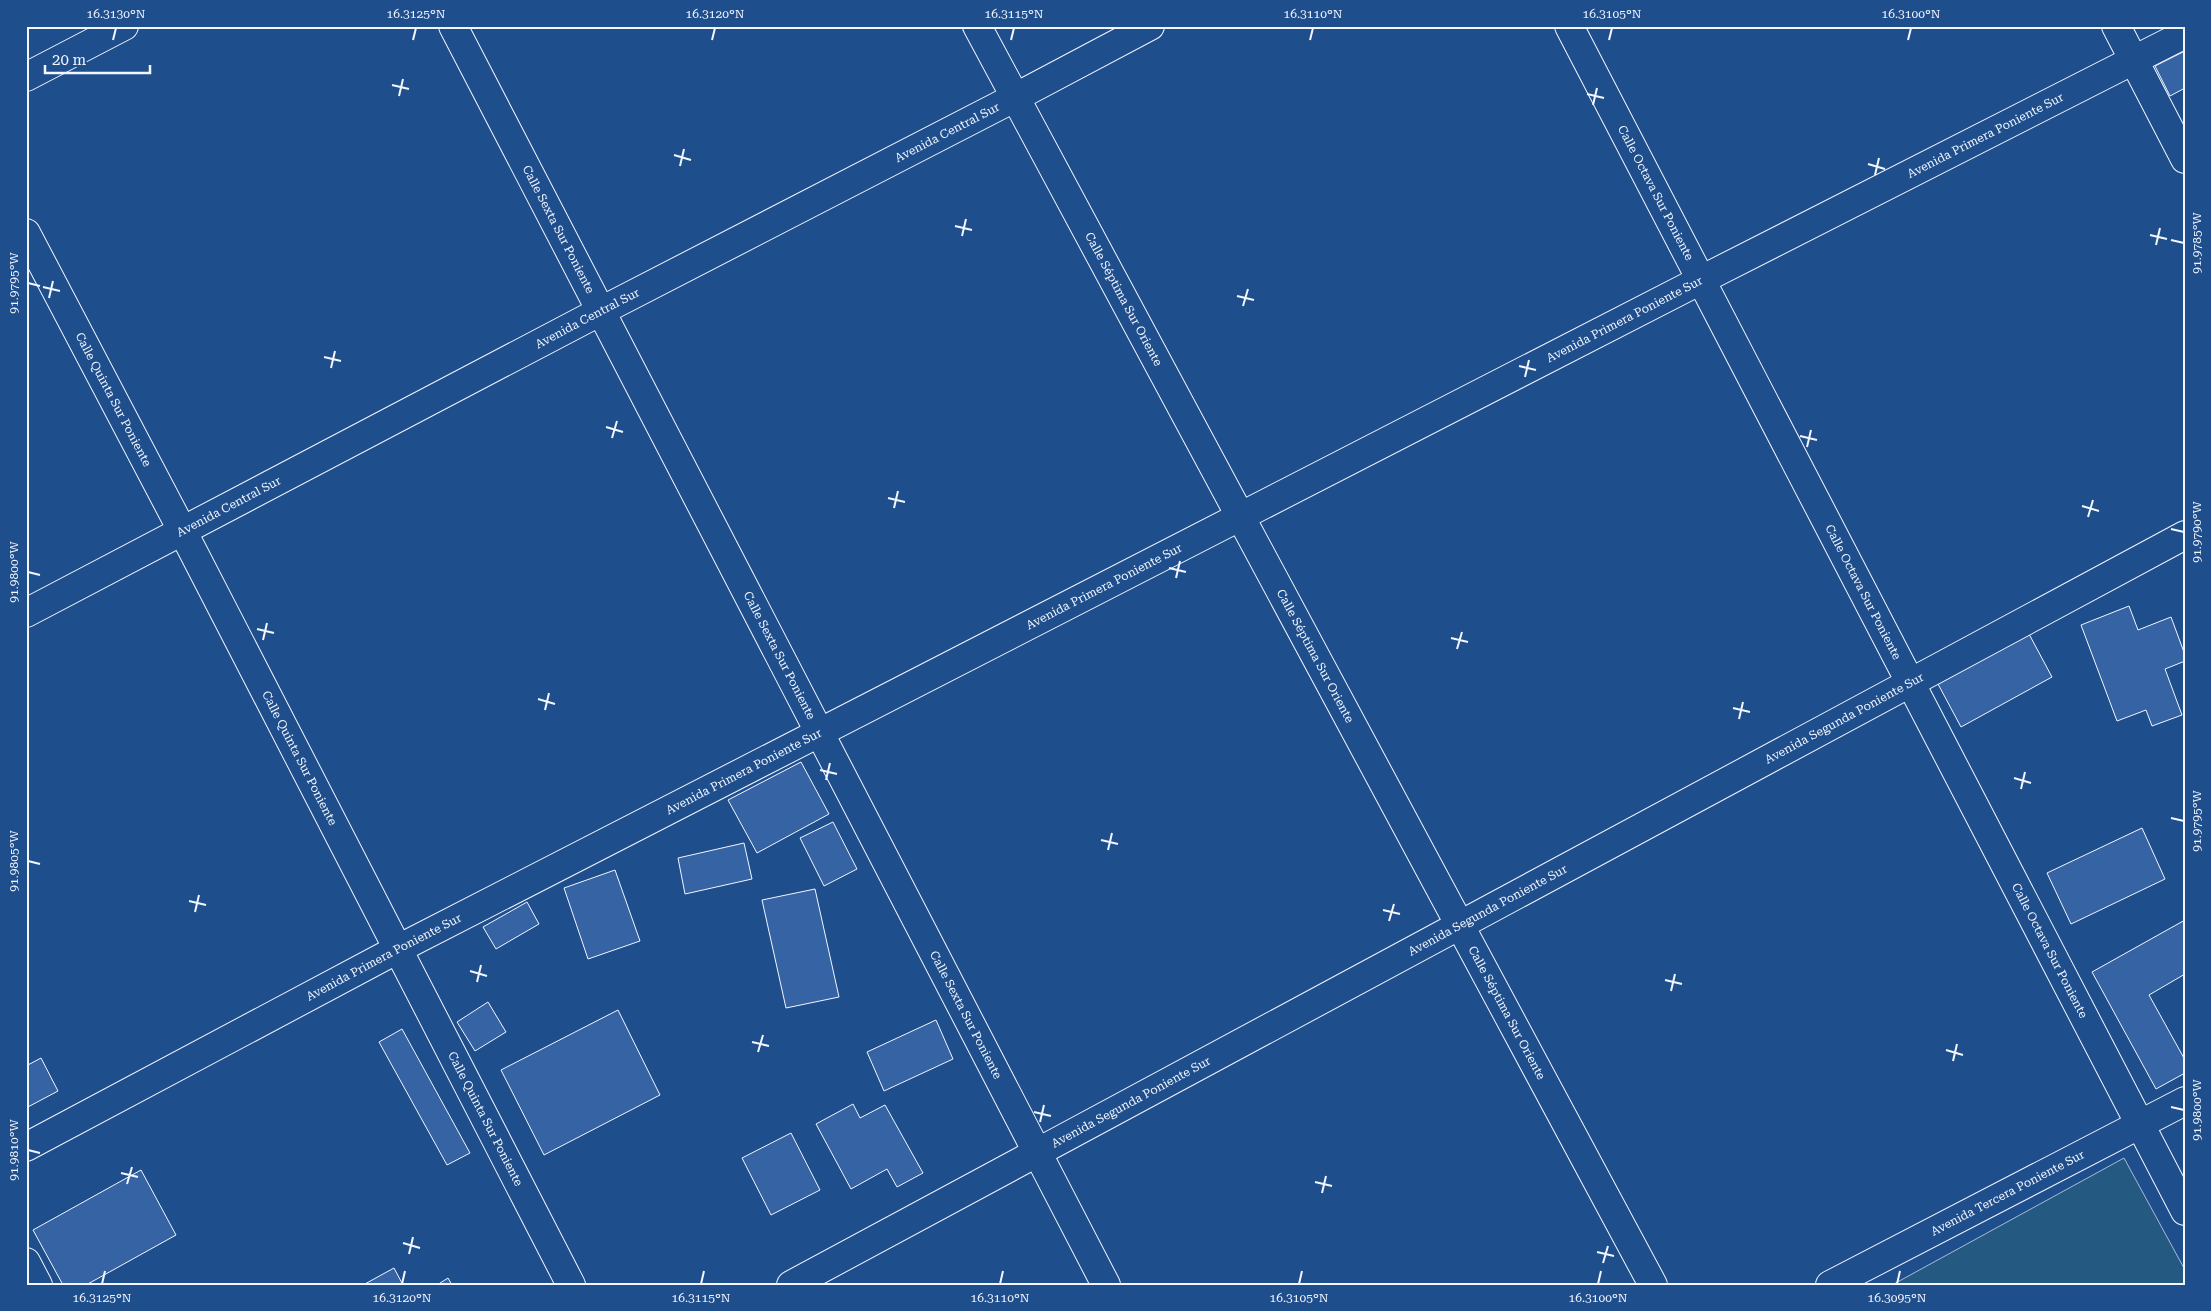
<svg xmlns="http://www.w3.org/2000/svg" width="2211" height="1311" viewBox="0 0 2211 1311" font-family="'Roboto Serif',serif">
	<style>
		.green { fill: #245a82; stroke: #a8bbd7 }
		.building { fill: #3563a3; stroke: #f2f6ff }
		.lines { fill: none; stroke-linecap: round; stroke-linejoin: round }
		.minor-casing { stroke: #f2f6ff; stroke-width: 30 }
		.tertiary-casing { stroke: #f2f6ff; stroke-width: 30 }
		.minor { stroke: #1f4e8c; stroke-width: 28 }
		.tertiary { stroke: #1f4e8c; stroke-width: 28 }
		.ticks { fill: none; stroke: #f2f6ff; stroke-width: 2 }
		.labels { text-anchor: middle; dominant-baseline: central; stroke-width: 4; stroke-linejoin: round; paint-order: stroke }
		.street-label { font-size: 12px; fill: #f2f6ff; stroke: #1f4e8c }
		.neatline { fill: none; stroke: #f2f6ff; stroke-width: 2 }
		.ticks-label { font-size: 12px; text-anchor: middle; fill: #f2f6ff }
	</style>
	<rect width="100%" height="100%" fill="#1f4e8c"/>
	<path class="green" d="M2124,1158l61,112v15h-293z"/>
	<path class="building" d="M2185,51v37l-15,8 -15,-30z
		M2129,606l9,24 33,-13 14,38v6l-20,8 17,46 -30,11 -6,-16 -29,11 -36,-96z
		M2029,634l23,43 -91,50 -23,-43z
		M801,762l28,52 -72,39 -29,-53z
		M833,822l24,47 -33,17 -24,-48z
		M2142,828l23,51 -94,45 -24,-51z
		M744,843l8,36 -67,15 -7,-36z
		M615,870l25,71 -52,18 -24,-71z
		M815,889l24,108 -53,11 -24,-108z
		M527,902l12,22 -43,25 -13,-22z
		M2185,920v54l-36,21 36,65v13l-29,16 -64,-117z
		M488,1002l18,30 -31,19 -18,-29z
		M618,1010l42,85 -116,60 -43,-85z
		M936,1020l17,39 -69,32 -17,-39z
		M402,1029l68,124 -23,12 -68,-123z
		M41,1058l17,33 -32,17v-42z
		M853,1104l7,14 25,-13 38,68 -26,14 -10,-18 -36,20 -35,-65z
		M791,1133l29,57 -49,25 -29,-57z
		M141,1170l35,65 -90,50h-23l-30,-55z
		M394,1268l9,17h-40z
		M448,1278l4,7h-15z"/>
	<g class="lines">
		<defs>
			<g id="minor">
				<path id="s1" d="M453,26l653,1259"/>
				<path id="s2" d="M977,26l676,1259"/>
				<path id="s3" d="M1569,26l616,1185"/>
				<path d="M26,77l98,-51"/>
				<path id="s4" d="M26,233l157,299 388,753"/>
				<path d="M26,1262l12,23"/>
				<path id="s5" d="M791,1285l1394,-750"/>
				<path id="s6" d="M1830,1285l355,-184"/>
			</g>
			<g id="tertiary">
				<path d="M2116,26l69,133"/>
				<path id="s7" d="M26,613l575,-302 415,-214 134,-71"/>
				<path id="s8" d="M26,1147l372,-198 1303,-669 484,-246"/>
			</g>
		</defs>
		<use href="#minor" class="minor-casing"/>
		<use href="#tertiary" class="tertiary-casing"/>
		<use href="#minor" class="minor"/>
		<use href="#tertiary" class="tertiary"/>
	</g>
	<path class="ticks" d="M113,40l3,-12M413,40l3,-12M712,40l3,-12M1011,40l3,-12M1310,40l3,-12M1609,40l3,-12M1908,40l3,-12M392,85l17,4M1587,94l17,4M399,96l4,-17M1593,105l4,-17M674,155l17,5M1868,164l17,5M680,166l4,-17M1875,175l4,-17M955,226l17,4M2150,235l17,4M962,236l4,-17M2171,240l13,3M2156,245l4,-17M28,283l12,3M43,287l17,4M1237,296l17,4M49,298l4,-17M1243,306l5,-17M324,357l17,4M1519,366l17,4M331,368l4,-17M1525,377l4,-17M606,427l17,5M1800,436l17,4M612,438l5,-17M1807,447l4,-17M888,498l17,4M2082,506l17,5M894,508l4,-17M2088,517l5,-17M2171,529l13,3M1169,568l17,4M28,572l12,3M1176,578l4,-17M257,629l17,4M1451,638l17,4M263,640l4,-17M1457,649l5,-17M538,699l17,5M1733,708l17,4M545,710l4,-17M1739,719l4,-17M820,770l17,4M2014,778l17,5M826,780l4,-17M2021,789l4,-17M2171,818l13,3M1101,840l17,4M1108,850l4,-17M28,861l12,3M189,901l17,4M1383,910l17,4M195,912l4,-17M1389,921l5,-17M470,971l17,5M1665,980l17,4M477,982l4,-17M1671,991l4,-17M752,1042l17,4M1946,1050l17,5M758,1052l5,-17M1953,1061l4,-17M2171,1107l13,3M1034,1112l17,4M1040,1122l4,-17M28,1150l12,3M121,1173l17,4M1315,1182l17,4M127,1184l5,-17M1322,1193l4,-17M403,1243l17,5M1597,1252l17,4M409,1254l4,-17M1603,1263l5,-17M102,1284l3,-13M402,1284l3,-13M701,1284l3,-13M1000,1284l3,-13M1299,1284l3,-13M1598,1284l3,-13M1897,1284l3,-13"/>
	<g class="labels">
		<g class="street-label">
			<text stroke="none"><textPath href="#s7" startOffset="1039">Avenida Central Sur</textPath></text>
			<text stroke="none"><textPath href="#s8" startOffset="2205">Avenida Primera Poniente Sur</textPath></text>
			<text stroke="none"><textPath href="#s3" startOffset="188">Calle Octava Sur Poniente</textPath></text>
			<text stroke="none"><textPath href="#s1" startOffset="229">Calle Sexta Sur Poniente</textPath></text>
			<text stroke="none"><textPath href="#s2" startOffset="310">Calle Séptima Sur Oriente</textPath></text>
			<text stroke="none"><textPath href="#s7" startOffset="634">Avenida Central Sur</textPath></text>
			<text stroke="none"><textPath href="#s8" startOffset="1800">Avenida Primera Poniente Sur</textPath></text>
			<text stroke="none"><textPath href="#s4" startOffset="188">Calle Quinta Sur Poniente</textPath></text>
			<text stroke="none"><textPath href="#s7" startOffset="229">Avenida Central Sur</textPath></text>
			<text stroke="none"><textPath href="#s8" startOffset="1215">Avenida Primera Poniente Sur</textPath></text>
			<text stroke="none"><textPath href="#s3" startOffset="638">Calle Octava Sur Poniente</textPath></text>
			<text stroke="none"><textPath href="#s1" startOffset="709">Calle Sexta Sur Poniente</textPath></text>
			<text stroke="none"><textPath href="#s2" startOffset="715">Calle Séptima Sur Oriente</textPath></text>
			<text stroke="none"><textPath href="#s5" startOffset="1196">Avenida Segunda Poniente Sur</textPath></text>
			<text stroke="none"><textPath href="#s4" startOffset="592">Calle Quinta Sur Poniente</textPath></text>
			<text stroke="none"><textPath href="#s8" startOffset="810">Avenida Primera Poniente Sur</textPath></text>
			<text stroke="none"><textPath href="#s5" startOffset="791">Avenida Segunda Poniente Sur</textPath></text>
			<text stroke="none"><textPath href="#s3" startOffset="1042">Calle Octava Sur Poniente</textPath></text>
			<text stroke="none"><textPath href="#s8" startOffset="405">Avenida Primera Poniente Sur</textPath></text>
			<text stroke="none"><textPath href="#s2" startOffset="1120">Calle Séptima Sur Oriente</textPath></text>
			<text stroke="none"><textPath href="#s1" startOffset="1114">Calle Sexta Sur Poniente</textPath></text>
			<text stroke="none"><textPath href="#s5" startOffset="386">Avenida Segunda Poniente Sur</textPath></text>
			<text stroke="none"><textPath href="#s4" startOffset="998">Calle Quinta Sur Poniente</textPath></text>
			<text stroke="none"><textPath href="#s6" startOffset="200">Avenida Tercera Poniente Sur</textPath></text>
		</g>
	</g>
	<rect width="2211" height="1311" fill="none" stroke="#1f4e8c" stroke-width="55"/>
	<path d="M45 65v8h105v-8" fill="none" stroke="#f2f6ff" stroke-width="2.5"/>
	<text x="52" y="65" font-size="15" fill="#f2f6ff" stroke="#1f4e8c" stroke-width="4" paint-order="stroke">20 m</text>
	<rect x="28" y="28" width="2156" height="1256" class="neatline"/>
	<g class="ticks-label">
		<text x="116" y="18">16.3130°N</text>
		<text x="416" y="18">16.3125°N</text>
		<text x="715" y="18">16.3120°N</text>
		<text x="1014" y="18">16.3115°N</text>
		<text x="1313" y="18">16.3110°N</text>
		<text x="1612" y="18">16.3105°N</text>
		<text x="1911" y="18">16.3100°N</text>
		<text transform="translate(2197 243) rotate(-90)" y="4">91.9785°W</text>
		<text transform="translate(14 283) rotate(-90)" y="4">91.9795°W</text>
		<text transform="translate(2197 532) rotate(-90)" y="4">91.9790°W</text>
		<text transform="translate(14 572) rotate(-90)" y="4">91.9800°W</text>
		<text transform="translate(2197 821) rotate(-90)" y="4">91.9795°W</text>
		<text transform="translate(14 861) rotate(-90)" y="4">91.9805°W</text>
		<text transform="translate(2197 1110) rotate(-90)" y="4">91.9800°W</text>
		<text transform="translate(14 1150) rotate(-90)" y="4">91.9810°W</text>
		<text x="102" y="1302">16.3125°N</text>
		<text x="402" y="1302">16.3120°N</text>
		<text x="701" y="1302">16.3115°N</text>
		<text x="1000" y="1302">16.3110°N</text>
		<text x="1299" y="1302">16.3105°N</text>
		<text x="1598" y="1302">16.3100°N</text>
		<text x="1897" y="1302">16.3095°N</text>
	</g>
</svg>
